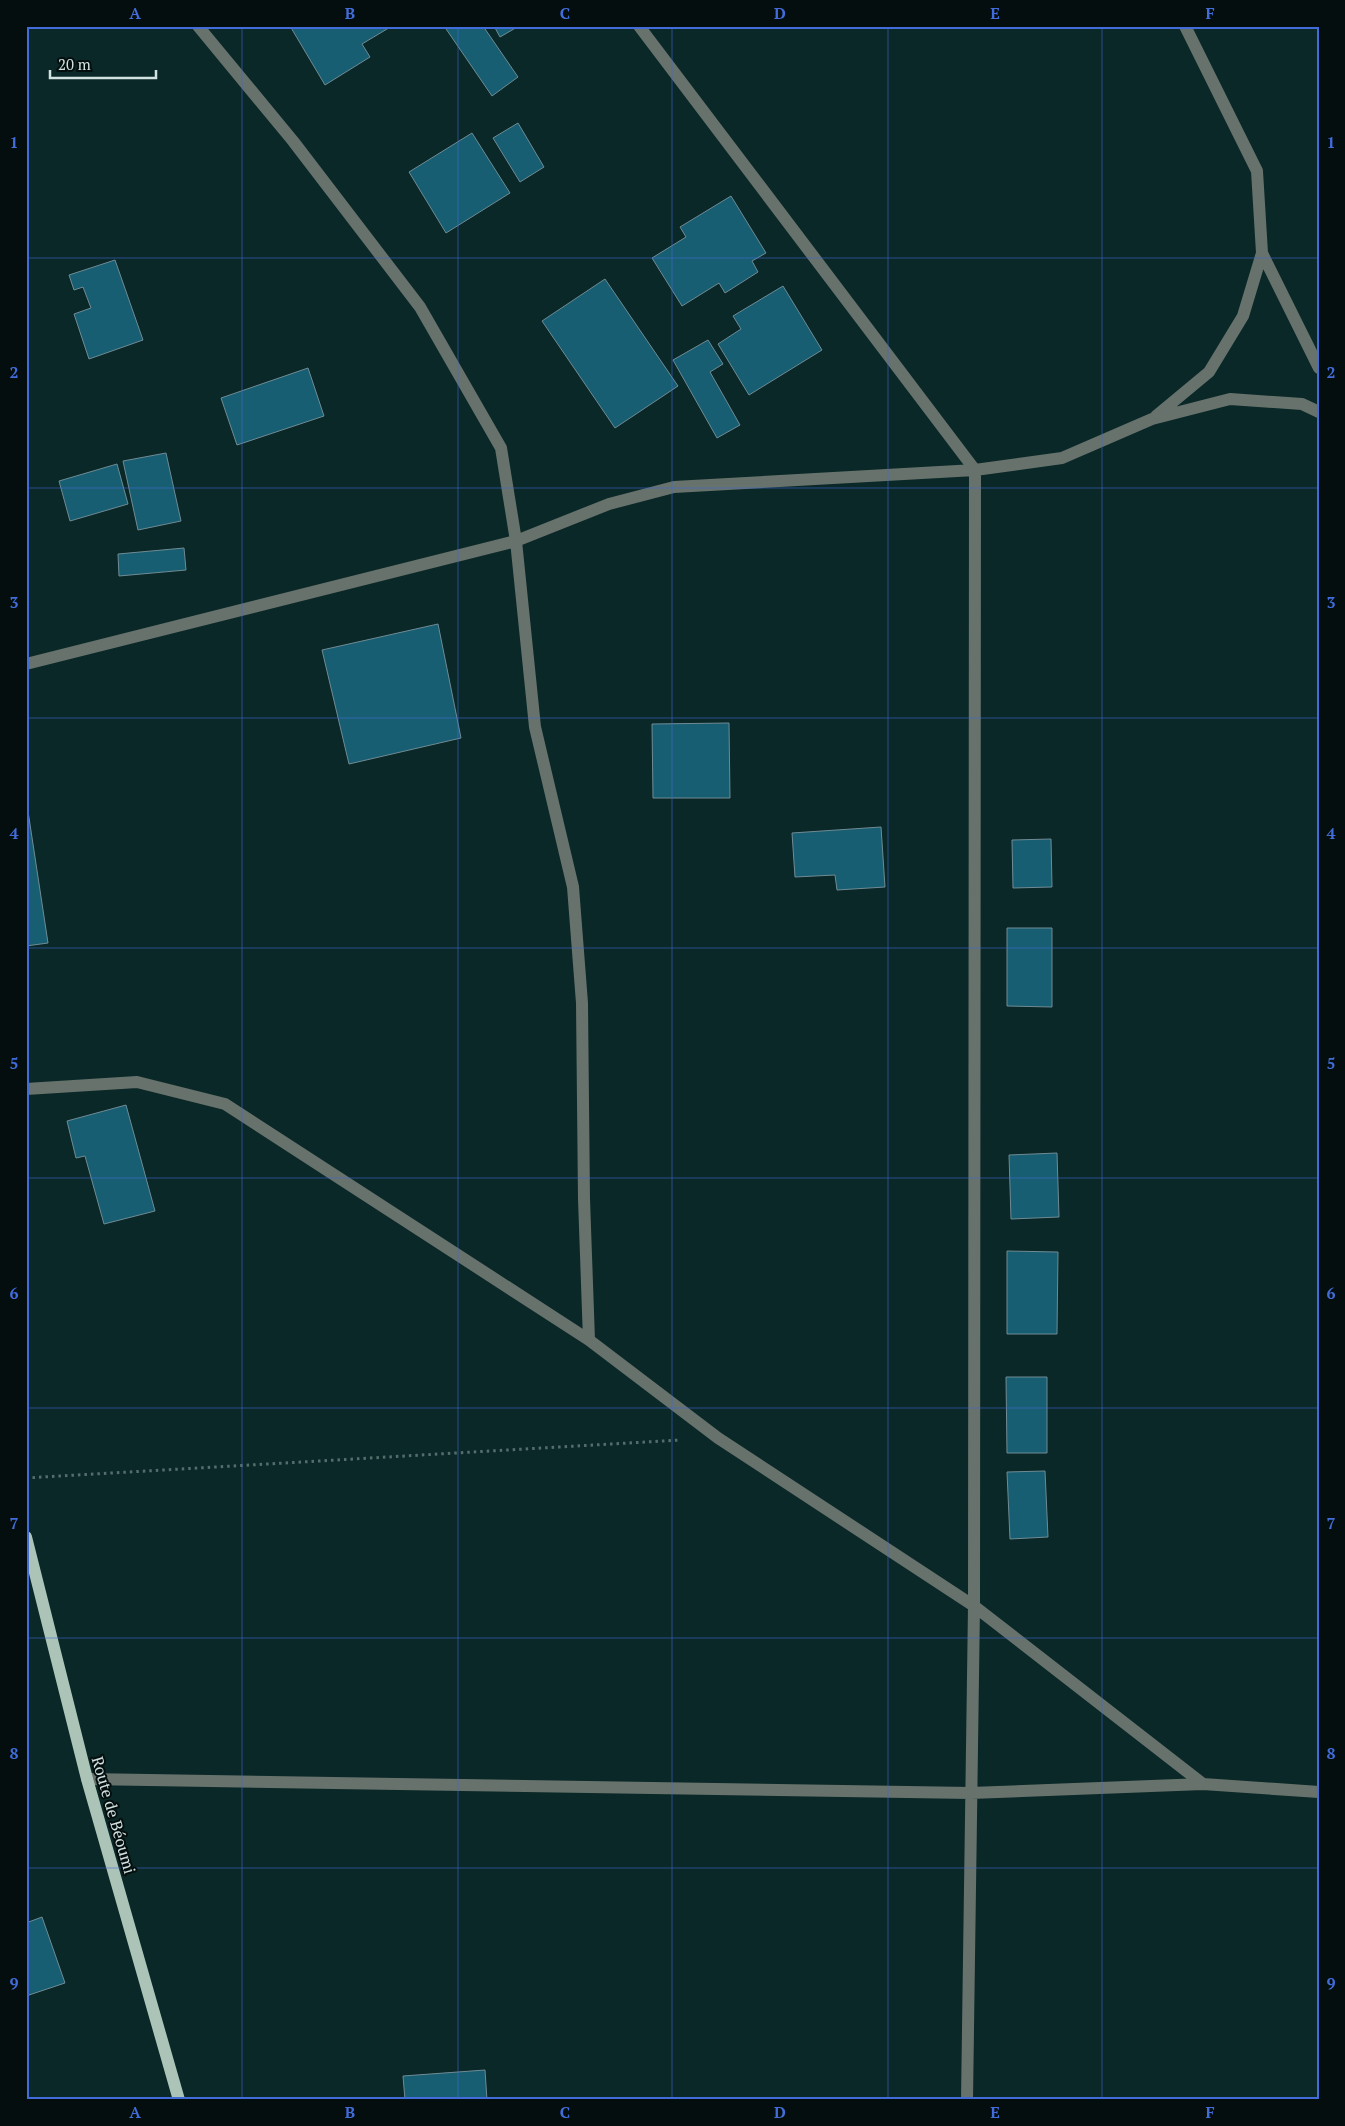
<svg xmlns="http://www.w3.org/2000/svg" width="1345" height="2126" viewBox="0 0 1345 2126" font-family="'PT Serif',serif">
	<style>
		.building { fill: #185e72; stroke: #6f8b94 }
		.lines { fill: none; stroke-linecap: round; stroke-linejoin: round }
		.path { stroke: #556e6d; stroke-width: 3; stroke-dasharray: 2.5 4; stroke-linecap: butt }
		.minor { stroke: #67726c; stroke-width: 12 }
		.major { stroke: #acc3b8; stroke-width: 12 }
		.grid { fill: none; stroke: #416cda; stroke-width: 1; stroke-opacity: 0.55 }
		.labels { text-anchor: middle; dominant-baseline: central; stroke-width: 4; stroke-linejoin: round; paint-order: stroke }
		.street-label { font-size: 16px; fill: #d1e2e1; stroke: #040e0e }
		.neatline { fill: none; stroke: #416cda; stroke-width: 2 }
		.grid-label { font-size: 16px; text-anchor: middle; font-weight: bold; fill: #416cda }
	</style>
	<rect width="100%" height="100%" fill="#0a2827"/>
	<path class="building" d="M290,26h102l-30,18 8,13 -45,28z
		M444,26h39l35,51 -26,19z
		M494,26h25l-19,11z
		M518,123l26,44 -24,15 -27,-44z
		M472,133l38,60 -64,40 -37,-61z
		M731,196l35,57 -14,8 6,11 -33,21 -6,-10 -37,23 -30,-48 34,-21 -6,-10z
		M115,260l28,80 -54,19 -15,-45 17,-6 -8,-21 -9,3 -5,-15z
		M605,279l73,107 -63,42 -73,-107z
		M783,286l39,64 -73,45 -31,-51 23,-15 -8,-13z
		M708,340l15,24 -13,8 30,53 -23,13 -44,-78z
		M308,368l16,48 -87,29 -16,-47z
		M166,453l15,68 -43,9 -15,-69z
		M117,464l11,40 -58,17 -11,-40z
		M184,548l2,22 -67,6 -1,-22z
		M438,624l23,114 -112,26 -27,-114z
		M729,723l1,75h-77l-1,-74z
		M26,798l22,145 -22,3z
		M881,827l4,60 -48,3 -2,-15 -40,2 -3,-44z
		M1051,839l1,48 -39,1 -1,-48z
		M1007,928h45v79l-45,-1z
		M126,1105l29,106 -51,13 -19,-68 -9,2 -9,-37z
		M1057,1153l2,64 -48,2 -2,-64z
		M1007,1251l51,1 -1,82h-50z
		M1006,1377h41v76h-40z
		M1045,1471l3,66 -38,2 -3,-67z
		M42,1917l23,66 -39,13v-73z
		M485,2070l2,30h-82l-2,-24z"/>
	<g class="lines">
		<path class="path" d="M26,1478l654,-38"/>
		<path class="minor" d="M198,26l95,115 127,166 81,141 15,93 19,186 38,160 9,116 2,196 5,141
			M639,26l336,444 -1,1136 -7,494
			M1262,253l57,115
			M1156,416l53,-44 34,-56 19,-63 -5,-82 -72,-145
			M26,664l490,-123 93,-37 65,-17 301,-17 87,-12 90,-39 78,-20 72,5 17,8
			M26,1089l111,-7 88,22 364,236 129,98 256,168 229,178
			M87,1779l884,14 232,-9 116,8"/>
		<path class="major" d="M26,1537l61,242 92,321"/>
	</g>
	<path class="grid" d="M242,26v2074M458,26v2074M672,26v2074M888,26v2074M1102,26v2074M26,258h1293M26,488h1293M26,718h1293M26,948h1293M26,1178h1293M26,1408h1293M26,1638h1293M26,1868h1293"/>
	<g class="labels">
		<g class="street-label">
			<text transform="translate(114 1815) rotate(74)">Route de Béoumi</text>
		</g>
	</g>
	<rect width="1345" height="2126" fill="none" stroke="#040e0e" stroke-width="55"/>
	<path d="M50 70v8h106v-8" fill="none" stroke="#d1e2e1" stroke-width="2.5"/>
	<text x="58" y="70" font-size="15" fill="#d1e2e1" stroke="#040e0e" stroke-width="4" paint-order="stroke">20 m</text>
	<rect x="28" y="28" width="1290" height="2070" class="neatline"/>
	<g class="grid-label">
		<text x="135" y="19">A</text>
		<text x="350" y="19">B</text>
		<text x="565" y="19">C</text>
		<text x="780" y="19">D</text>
		<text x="995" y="19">E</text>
		<text x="1210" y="19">F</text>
		<text x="14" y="148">1</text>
		<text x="1331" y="148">1</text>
		<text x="14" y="378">2</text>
		<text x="1331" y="378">2</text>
		<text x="14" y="608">3</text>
		<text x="1331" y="608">3</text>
		<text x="14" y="839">4</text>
		<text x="1331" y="839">4</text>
		<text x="14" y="1069">5</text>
		<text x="1331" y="1069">5</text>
		<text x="14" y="1299">6</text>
		<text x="1331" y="1299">6</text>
		<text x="14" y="1529">7</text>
		<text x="1331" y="1529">7</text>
		<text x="14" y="1759">8</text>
		<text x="1331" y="1759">8</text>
		<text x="14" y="1989">9</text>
		<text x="1331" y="1989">9</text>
		<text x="135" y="2118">A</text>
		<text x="350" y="2118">B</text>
		<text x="565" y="2118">C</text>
		<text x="780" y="2118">D</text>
		<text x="995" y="2118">E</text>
		<text x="1210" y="2118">F</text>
	</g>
</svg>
